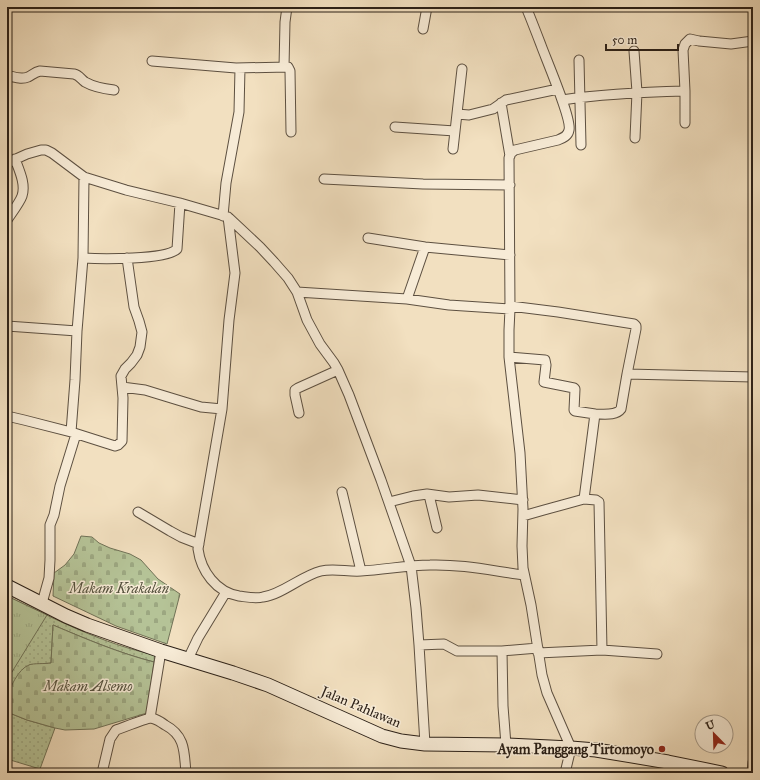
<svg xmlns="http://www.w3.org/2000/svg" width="760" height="780" viewBox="0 0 760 780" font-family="'IM FELL Great Primer',serif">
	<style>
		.grass { fill: url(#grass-dots); stroke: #707257 }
		.cemetery { fill: url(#cemetery-stones); stroke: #707257 }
		.park { fill: url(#park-tufts); stroke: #707257 }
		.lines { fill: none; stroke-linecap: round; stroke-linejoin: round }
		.street-casing { stroke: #5d5041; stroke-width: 11 }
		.secondary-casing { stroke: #2b2017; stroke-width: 15 }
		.street { stroke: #f7ebd6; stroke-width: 9 }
		.secondary { stroke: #f7ebd6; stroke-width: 13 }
		.poi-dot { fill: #8f2418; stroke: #f7ebd6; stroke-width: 1.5 }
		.labels { text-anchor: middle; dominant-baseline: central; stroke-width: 3; stroke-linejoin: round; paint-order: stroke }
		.park-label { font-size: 14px; font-style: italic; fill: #54513d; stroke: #f7ebd6 }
		.street-label { font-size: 14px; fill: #2b2017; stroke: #f7ebd6 }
		.poi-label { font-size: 14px; font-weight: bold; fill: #2b2017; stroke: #f7ebd6; text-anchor: end }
	</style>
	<defs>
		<pattern id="grass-dots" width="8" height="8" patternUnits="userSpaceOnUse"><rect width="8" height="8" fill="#b5c397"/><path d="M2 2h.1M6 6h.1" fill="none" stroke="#9ca781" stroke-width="1.8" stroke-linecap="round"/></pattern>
		<pattern id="cemetery-stones" width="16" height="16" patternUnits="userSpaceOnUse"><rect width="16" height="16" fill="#b5c397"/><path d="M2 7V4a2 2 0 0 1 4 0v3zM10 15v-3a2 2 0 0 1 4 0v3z" fill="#9ca781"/></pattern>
		<pattern id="park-tufts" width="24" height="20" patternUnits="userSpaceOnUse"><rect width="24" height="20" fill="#b5c397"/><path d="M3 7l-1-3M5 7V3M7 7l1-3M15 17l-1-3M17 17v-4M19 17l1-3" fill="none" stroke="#9ca781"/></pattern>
	</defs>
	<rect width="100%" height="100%" fill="#f2e0c0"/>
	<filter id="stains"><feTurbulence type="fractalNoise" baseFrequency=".005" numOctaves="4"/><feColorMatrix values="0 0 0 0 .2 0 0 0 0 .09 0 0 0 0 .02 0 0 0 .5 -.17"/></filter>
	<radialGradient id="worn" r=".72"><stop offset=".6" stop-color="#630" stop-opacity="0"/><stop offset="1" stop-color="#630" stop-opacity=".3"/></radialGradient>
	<path class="grass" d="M7,596c48,23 96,48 148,59l-1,7c-35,-9 -68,-23 -101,-37l-2,38 -22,2 -13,13 -9,22z
		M7,712l20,8 28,8 -15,41 -33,-10z"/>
	<path class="cemetery" d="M81,536l11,1 7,6 11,5 20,6 11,6 17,19 22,15 -13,50 -51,-18 -63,-30 1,-23 11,-8 9,-11z
		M53,625c33,14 66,28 101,37l-7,51 -53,16 -29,1 -10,-2 -28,-8 -20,-8c0,-4 -1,-9 0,-13 2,-10 11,-30 22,-34 4,-2 17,-1 22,-2z"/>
	<path class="park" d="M7,596l40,19 -40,65z"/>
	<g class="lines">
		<defs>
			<path id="street" d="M526,7c5,12 10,25 15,38 5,14 31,74 28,85 -1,6 -6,8 -11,10l-43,10 -5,4 -1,4 1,151 -1,21v27l11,96 3,56 -1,37 1,22 8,37 11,70 5,18 24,55 -6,25
				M423,29l4,-22
				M634,51l3,41 -2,46
				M579,60l2,85
				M152,61l84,7 52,-1 2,4 1,61
				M284,67l1,-45 2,-15
				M7,75c7,2 14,5 21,2 4,-2 7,-5 12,-6l34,3c5,1 7,5 11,8 7,4 20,7 29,8
				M685,91v32
				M562,100c40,-6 82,-8 123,-9l-2,-41 2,-6 5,-5 9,2 32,3 22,-3
				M501,103l9,53
				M457,114l12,1 24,-6 13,-9 52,-11
				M395,127l60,4
				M453,149l9,-80
				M7,163l20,-9 14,-4h5l6,3 32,24 42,13 54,13 48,14 7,56 -6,47 -7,89 -24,140c3,22 18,43 41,47 8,1 16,3 24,1 20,-3 38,-21 58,-26 13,-3 27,1 40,0 23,-1 46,-6 69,-6 32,-1 63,6 94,10
				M324,179l99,5 87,1
				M223,216l3,-33 13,-71 1,-44
				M228,217l32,30 14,15 14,16 9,14 10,28 13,24 14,19 4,7 11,25 32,85 30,86 5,42 3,37 6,99
				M7,220c4,-6 13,-18 15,-24 4,-12 -3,-26 -7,-37
				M368,238l57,9 85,8
				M83,258c17,1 84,2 94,-9l3,-46
				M297,292l110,7 42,6 61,4
				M407,299l18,-52
				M510,306l48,6 76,12 2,2v3l-9,45
				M7,326l70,5
				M509,357l36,3 1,5 -2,17 30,6 1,1 -1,21 1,1 20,3 -11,85
				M122,387l23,3 36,11 20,6 21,2
				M299,413l-4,-18v-5l3,-2 40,-18
				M595,414c9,0 21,2 26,-5l6,-35 126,3
				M7,416l17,4 47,12 4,-52 2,-49 6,-73 1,-81
				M71,432l44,14 3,-1 4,-4 1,-43 -2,-22 4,-7 6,-6 6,-8 3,-8 2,-15 -3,-11 -5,-14 -7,-49
				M342,492l19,79
				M429,495l8,33
				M389,502l24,-6 14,-2 22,3 29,-2 45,5
				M138,512l32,19 11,6 18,7
				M523,516l21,-6 40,-11 12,1 3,2 3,148
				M42,603l7,-25 1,-18v-35l4,-10 6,-29 16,-52
				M419,645l25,-1 13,7h45l1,55 3,39
				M502,651l36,-3
				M538,653l64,-3 55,4
				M188,659l10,-21 28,-46
				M150,718l11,-67
				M102,773l8,-34 6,-9c6,-2 31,-12 35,-12 5,1 10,4 14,7 21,11 19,28 21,48
				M752,773l1,-11"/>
			<path id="secondary" d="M7,586l59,30 21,9 74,26 72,22 35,12 114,51 19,5 24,3 81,1 65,3 25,2 72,12 54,11"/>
		</defs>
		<use href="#street" class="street-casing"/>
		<use href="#secondary" class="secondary-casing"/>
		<use href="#street" class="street"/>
		<use href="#secondary" class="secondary"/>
	</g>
	<circle class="poi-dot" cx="662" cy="749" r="4"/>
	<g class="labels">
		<g class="park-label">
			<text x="119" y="588">Makam Krakalan</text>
			<text x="88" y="686">Makam Alsemo</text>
		</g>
		<g class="street-label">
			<text transform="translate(361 707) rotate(23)">Jalan Pahlawan</text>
		</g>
		<g class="poi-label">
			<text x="654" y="749">Ayam Panggang Tirtomoyo</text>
		</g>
	</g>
	<rect width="760" height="780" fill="none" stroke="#f2e0c0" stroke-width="24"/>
	<rect x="8" y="8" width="744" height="764" fill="none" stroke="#2b2017" stroke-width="2"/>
	<rect x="12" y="12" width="736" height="756" fill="none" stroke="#2b2017"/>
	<g transform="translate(714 734) rotate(337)"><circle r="19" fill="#f7ebd6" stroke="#a59a8a"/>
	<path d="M0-3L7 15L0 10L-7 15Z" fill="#8f2418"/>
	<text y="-6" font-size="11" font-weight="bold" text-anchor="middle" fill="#2b2017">U</text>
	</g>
	<path d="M606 44v6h72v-6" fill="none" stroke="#2b2017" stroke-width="2"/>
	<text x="612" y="44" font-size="12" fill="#2b2017" stroke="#f7ebd6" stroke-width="3" paint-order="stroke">50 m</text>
	<rect width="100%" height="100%" filter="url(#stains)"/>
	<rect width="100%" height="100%" fill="url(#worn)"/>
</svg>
